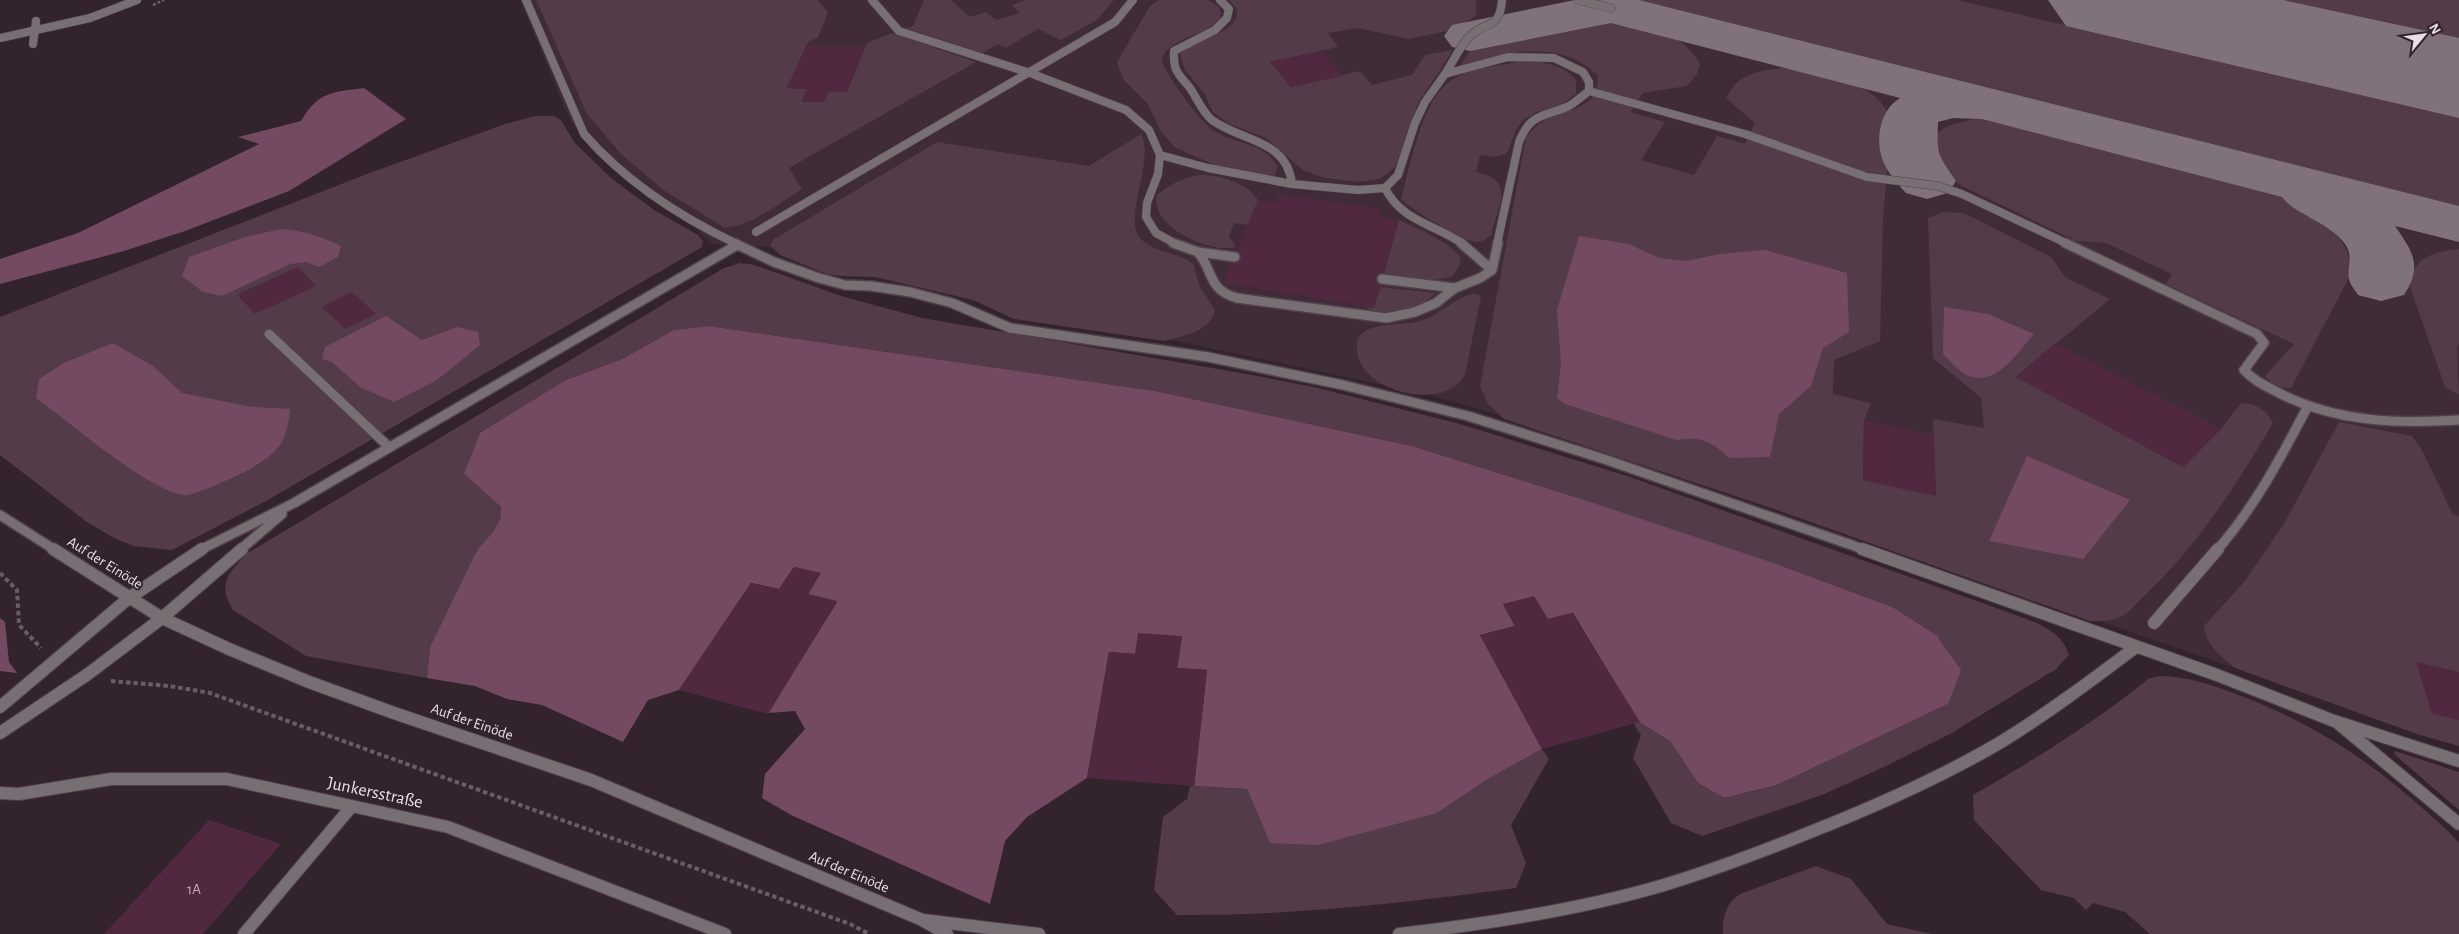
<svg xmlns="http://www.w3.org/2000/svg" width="2459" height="934" viewBox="0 0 2459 934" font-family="'Alegreya Sans',sans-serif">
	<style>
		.built { fill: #402b38 }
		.green { fill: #543b49 }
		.forest { fill: #744a63 }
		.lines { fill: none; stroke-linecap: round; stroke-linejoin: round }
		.taxiway { fill: #80727a; fill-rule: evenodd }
		.runway { fill: #80727a; fill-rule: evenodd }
		.building { fill: #502941 }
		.lane-far2-casing { stroke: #50414a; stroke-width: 9 }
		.lane-far1-casing { stroke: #50414a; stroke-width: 12 }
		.lane-casing { stroke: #50414a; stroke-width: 14 }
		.street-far2-casing { stroke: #50414a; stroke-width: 9 }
		.street-far1-casing { stroke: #50414a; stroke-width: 12 }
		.street-casing { stroke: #50414a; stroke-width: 14 }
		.path-far1 { stroke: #6b5d65; stroke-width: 2.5; stroke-dasharray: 3 2; stroke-linecap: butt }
		.path { stroke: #6b5d65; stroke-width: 4; stroke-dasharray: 4.5 3; stroke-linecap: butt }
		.lane-far2 { stroke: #786f74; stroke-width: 8 }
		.lane-far1 { stroke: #786f74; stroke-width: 9 }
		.lane { stroke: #786f74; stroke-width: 12 }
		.street-far2 { stroke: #786f74; stroke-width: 8 }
		.street-far1 { stroke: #786f74; stroke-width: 9 }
		.street { stroke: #786f74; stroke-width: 12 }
		.labels { text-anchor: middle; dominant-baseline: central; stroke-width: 4; stroke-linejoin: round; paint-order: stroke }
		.street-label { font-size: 15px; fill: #eadfe5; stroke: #33232c }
		.near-number-label { font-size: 15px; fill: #c4b2bc }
		.near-street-label { font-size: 18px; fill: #eadfe5; stroke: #33232c }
	</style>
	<rect width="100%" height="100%" fill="#33232c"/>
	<path class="built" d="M520,0h1939v746l-42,-12 -179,-65 -718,-248 -94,-27 -443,-94 -211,-53 -60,-3 -19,-18 -58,-38 -42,-36 -24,-34z"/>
	<path class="green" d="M536,0h282l10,12 -10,26 -9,3 -3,5 -19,42 20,1 -5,12 22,1 4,-10h19l20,-49 25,-10 84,29 -187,106 13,21c-21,13 -54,40 -79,38l-61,-38 -41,-35 -34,-40z
		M924,0h27l19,17 16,-5 10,8 24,-7 -8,-8 13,-5h89l-17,20 -36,20 -23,-11 -32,19 -8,-4 -16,9 -76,-25 7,-2z
		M1159,0h49l11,7 2,10c-15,21 -45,17 -59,40l1,8c10,17 34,54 50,65 22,16 50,10 65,37l-4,10 -57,-11 -41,-18 -15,-16 -13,-28 -25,-25 -6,-17 33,-56z
		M1229,0h247v14l-6,6 -23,11 -38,8 -51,-11 -30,5 10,14 -68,15 21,25 69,-16 12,14 40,-10 13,-20 28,-5 -35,53 -18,55 -6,10 -14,11 -22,3 -33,-4 -22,-8 -37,-32 -36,-14 -9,-6 -8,-6 -9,-19 -19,-23 -5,-16c12,-19 59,-16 57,-45z
		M1616,0h341l502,117v97z
		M2279,0h180v39z
		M1610,22c36,5 71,8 90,42l-3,10 -10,12 -44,7 -13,19 35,10 -24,38 53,15 23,-39 28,8 10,-21 -29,-25c4,-6 8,-14 14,-18 37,-26 137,-7 151,40l-8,100 -3,121 -46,19 -1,34 38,9 -7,17 -1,60 73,16 -3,-77 51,9 -3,-30 -48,-40 -5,-140 15,-6 19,1 16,7 73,37 14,20 45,22 -94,78 167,90 38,-38 20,-26c15,1 25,6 32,20 -36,61 -75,122 -127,171 -8,8 -16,18 -26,23 -10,5 -20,4 -30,4l-316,-112 -270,-90 -16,-15 -8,-18 46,-249c6,-7 13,-14 21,-18 21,-10 56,-12 50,-44 -37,-37 -94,-24 -138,-7l14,-22z
		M1523,61c18,0 41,4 53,19v14l-18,13 -21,5 -14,8 -6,8 -10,25 -12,4 -15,-2 -4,17c41,8 22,34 15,63 -3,3 -9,7 -14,7 -16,-1 -63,-31 -76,-43 10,-33 20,-100 51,-119 19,-13 48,-14 71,-19z
		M535,116h19l7,4 13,22 37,36 43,32 44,25 5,6 -1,6 -436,254 -94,49 -39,-4 -19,-8 -27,-16 -87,-67v-138l367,-143 138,-50z
		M1978,118l35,2c46,12 91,25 137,37 55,15 203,41 201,117l-60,114c-12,0 -18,-3 -26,-12l29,-32 -128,-60 6,-10 -66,-31 -30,-2 -114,-55c-16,-11 -35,-24 -28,-46 2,-5 5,-9 10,-12 10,-5 23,-7 34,-10z
		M1141,134c14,23 -17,83 -2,103 14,17 40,14 55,28l5,20 16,25c-4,22 -32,26 -51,31l-150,-22 -41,-19 -98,-23 -35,-1 -13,-2 -47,-19 -10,-9 4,-7 163,-97 152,24z
		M1199,175c21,0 47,7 59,25l-10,25 -14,-2 -5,13 7,11c-25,7 -87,-20 -79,-52 13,-11 25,-17 42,-20z
		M1399,220c22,10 44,19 61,36v8l-7,12c-22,8 -47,1 -69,-3z
		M2459,249v94l-2,4 2,48 -14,-8 -35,-100c3,-30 22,-35 49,-38z
		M740,263l15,2 86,31 81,22 325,56 71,14 142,36 167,52 386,138c23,9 48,15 56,41l-13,14 -106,65 -68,34 -60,27 -120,41 -31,-13 -38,-65 8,-23 -8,-12 6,-1 31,19 28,42 26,15 53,-13 171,-81 -56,-97 -118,-44 -186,-62 -176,-55 -257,-55 -446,-65 -35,4 -52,29 -56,21 -102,94 37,33v10l-8,15 -16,18 -47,97 -3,31 -121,-22 -73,-46c-16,-26 -5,-36 13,-56l478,-286z
		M1380,287l56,6c-18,17 -45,20 -69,19l2,-5h5z
		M1474,294l7,2 -16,79c-21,38 -107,17 -108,-26 -1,-6 1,-13 7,-17 15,-10 39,-6 56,-11 18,-5 41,-27 54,-27z
		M2339,422l73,14 11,16 30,63 6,1v230l-42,-12 -182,-66c-13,-11 -30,-23 -31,-42l41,-45 40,-59z
		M2159,676c31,0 59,11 88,22 71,29 125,64 182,116 10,9 21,18 30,29v91h-309l-25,-22 -32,-9 -7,7 -12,-12 -33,-8 -67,-70 -1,-25c61,-35 121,-72 175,-116z
		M1542,749l7,10 -38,66 15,38 -10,25c-113,15 -225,28 -339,27l-23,-25 9,-73 24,-18 3,-13 57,3 23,54 167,-30 51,-34z
		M2395,751l64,21v38l-65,-56z
		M1816,866l35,13 36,45 45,10h-209c-1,-16 3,-31 17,-40z"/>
	<path class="forest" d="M364,88l42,31 -117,72 -104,40 -61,20 -124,33v-25l78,-26 181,-89 -21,-7 63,-16c17,-29 31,-29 63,-33z
		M281,229c22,2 40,7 60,17l-3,11 -19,10 -13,-5 -16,2 -68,32 -19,-4 -21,-16 7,-19 56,-20z
		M1579,236l49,8 32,14 26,3 34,-7 45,-4 82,23 2,59 -26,16 -12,38 -32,28 -9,43 -41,1c-17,-17 -29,-22 -52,-18l-112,-36 -8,-6 4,-34 -4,-54z
		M1944,307l44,7 46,20c-18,20 -40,57 -71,39 -7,-5 -14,-13 -20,-19z
		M386,316l36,24 35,-13 21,5 2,13 -43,35 -43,22 -34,-15 -28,-25 -10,-3 3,-12z
		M709,326l446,65 257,55 176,55 186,62 118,44 44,28 25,35 -13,34 -171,81 -53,13 -26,-15 -28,-42 -31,-19 -66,-109 -25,6 -45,-15 12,22 -35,9 62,114 -54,30 -51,34 -119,32 -48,-2 -23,-54 -53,-3 13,-116 -30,-2 5,-31 -47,17 -26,-2 -22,126 -60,39 -22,24 -15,63 -199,-89 -29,-17 3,-24 40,-45 -10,-18 -27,2 69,-111 -29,-8 12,-21 -26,-6 -15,22 -28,-6 -72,107 -31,10 -25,42 -81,-37 -35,-6 -32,-13 -48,-8 3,-31 47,-97 16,-18 8,-15v-10l-37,-33 16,-41 86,-53 56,-21 52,-29z
		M113,343l40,23 29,27 70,14 38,2c-3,35 -12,44 -42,61 -8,5 -55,26 -63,25 -37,-4 -115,-73 -149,-97l3,-19 25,-16z
		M2027,456l103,44 -47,59 -94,-18z
		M0,618l5,4 4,40 8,11 -17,-2z"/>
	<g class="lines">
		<path class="taxiway" d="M1575,0h64l820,206v36l-64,-16c18,26 28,40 9,69l-23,6 -23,-6c-2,-4 -7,-9 -8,-13 -5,-12 5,-24 -5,-38 -16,-22 -50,-29 -63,-47l-300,-78 -29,-1 -15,4c-1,34 -1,31 18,59l-8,12 -21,6 -21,-6c-9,-10 -20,-22 -24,-35 -7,-21 -1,-49 18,-60l-289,-75 -141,28 -18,-4 -8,-11 8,-11z"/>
		<path class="runway" d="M2048,0h235l176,38v80l-393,-92z"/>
	</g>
	<path class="building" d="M806,46h59l-18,46h-19l-4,10h-23l6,-13 -20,-1z
		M1321,51l22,25 -52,11 -21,-25z
		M1279,194l103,15 -2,8 19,3 -15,53h-5l-3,5v4l5,3 -7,23 -150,-25 8,-20h6l3,-5 -4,-7 21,-51 18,3z
		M298,267l18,19 -61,28 -16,-17 1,-1 -2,-2z
		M352,292l24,22 -31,15 -23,-22z
		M2055,343l166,86 -37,38 -168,-90z
		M1864,420l70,15 2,61 -73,-16z
		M794,567l27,6 -13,21 29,7 -69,113 -89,-24 72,-107 28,6z
		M1534,596l14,23 24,-6 68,109 -98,27 -62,-114 35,-9 -12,-22z
		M1138,633l44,3 -5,32 30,2 -13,116 -107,-8 22,-126 26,2z
		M2416,662l43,10v48l-27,-6z
		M209,820l72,24 -78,90h-99z"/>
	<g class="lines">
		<defs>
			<path id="lane-far2" d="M526,0l58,134c42,48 96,83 153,110
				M872,0l27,31 131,42 96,37 23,20 11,25 -2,19 -11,29 -1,14 10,16 20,11
				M1220,0l9,9 -2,9 -12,12 -41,21c-1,21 4,22 16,37 7,10 12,24 22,32 30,22 75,19 80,64l66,6 27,-2 13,-13 17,-52 10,-21 20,-28 63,-17 46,1 29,14 6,10v9c-7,5 -14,12 -22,16 -25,10 -37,7 -48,35l-22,102
				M1578,0l33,8
				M33,44l3,-23
				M1445,74c8,-12 14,-26 23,-36 16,-18 32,-7 34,-38
				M1589,91l156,43 122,43 71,9 24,8 106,50
				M1160,155l48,13 84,16
				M1385,188c16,33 51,37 78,56
				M756,232l359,-210 18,-22"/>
			<path id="lane-far1" d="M734,243l40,19 45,16 26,7 26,1 39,6 42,11 58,25 198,29 135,28 125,31 136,43 262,91
				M1173,243l25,9 37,5
				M2065,243l192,91 7,9 -20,27c10,11 22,16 35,23 56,29 118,31 180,27
				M1198,252c16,20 10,38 39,46l149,20 29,-6 21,-9 19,-15
				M1492,270l6,-27
				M1382,279l73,9 25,-10 12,-8 -31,-27
				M269,334l120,113
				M2217,550c38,-43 64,-93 91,-144"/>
			<path id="lane" d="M1862,549l355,126 117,46 125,40
				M2154,623l64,-74
				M2339,724l120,100
				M0,793l19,1 92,-15h116l221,48 277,107
				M923,920l116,14
				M244,934l108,-128
				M1399,934c88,-10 180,-24 265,-49 49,-15 97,-33 144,-52 66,-26 132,-55 193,-91 47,-29 91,-62 135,-95"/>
			<path id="street-far2" d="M0,38l90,-20 47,-18"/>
			<path id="street-far1" d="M0,515l55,35
				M200,550l94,-47 443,-258
				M240,550l42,-36"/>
			<path id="street" d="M53,549l109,69 67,31 80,33 85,31 197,67 329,139 27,15
				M0,707l129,-109 73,-49
				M0,733l88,-59 74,-56 80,-69"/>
		</defs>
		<use href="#lane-far2" class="lane-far2-casing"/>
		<use href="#lane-far1" class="lane-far1-casing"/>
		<use href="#lane" class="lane-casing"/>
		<use href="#street-far2" class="street-far2-casing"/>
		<use href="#street-far1" class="street-far1-casing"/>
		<use href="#street" class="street-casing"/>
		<path class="path-far1" d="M153,5l11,-5"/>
		<path class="path" d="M0,573l17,17 2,35 22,23
			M111,681l58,5 41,7 640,231 19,10"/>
		<use href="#lane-far2" class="lane-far2"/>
		<use href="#lane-far1" class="lane-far1"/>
		<use href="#lane" class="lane"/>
		<use href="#street-far2" class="street-far2"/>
		<use href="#street-far1" class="street-far1"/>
		<use href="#street" class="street"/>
	</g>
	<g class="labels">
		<g class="street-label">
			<text transform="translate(105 563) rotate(32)">Auf der Einöde</text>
			<text transform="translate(472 722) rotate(19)">Auf der Einöde</text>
			<text transform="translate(849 872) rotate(23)">Auf der Einöde</text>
		</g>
		<g class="near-number-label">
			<text x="194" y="889">1A</text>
		</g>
		<g class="near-street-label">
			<text transform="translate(375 793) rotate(12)">Junkersstraße</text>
		</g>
	</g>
	<g transform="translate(2424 35) rotate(61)" stroke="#33232c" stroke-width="4" paint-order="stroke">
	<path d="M0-4L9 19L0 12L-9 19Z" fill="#eadfe5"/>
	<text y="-8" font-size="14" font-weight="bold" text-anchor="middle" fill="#eadfe5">N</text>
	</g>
</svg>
